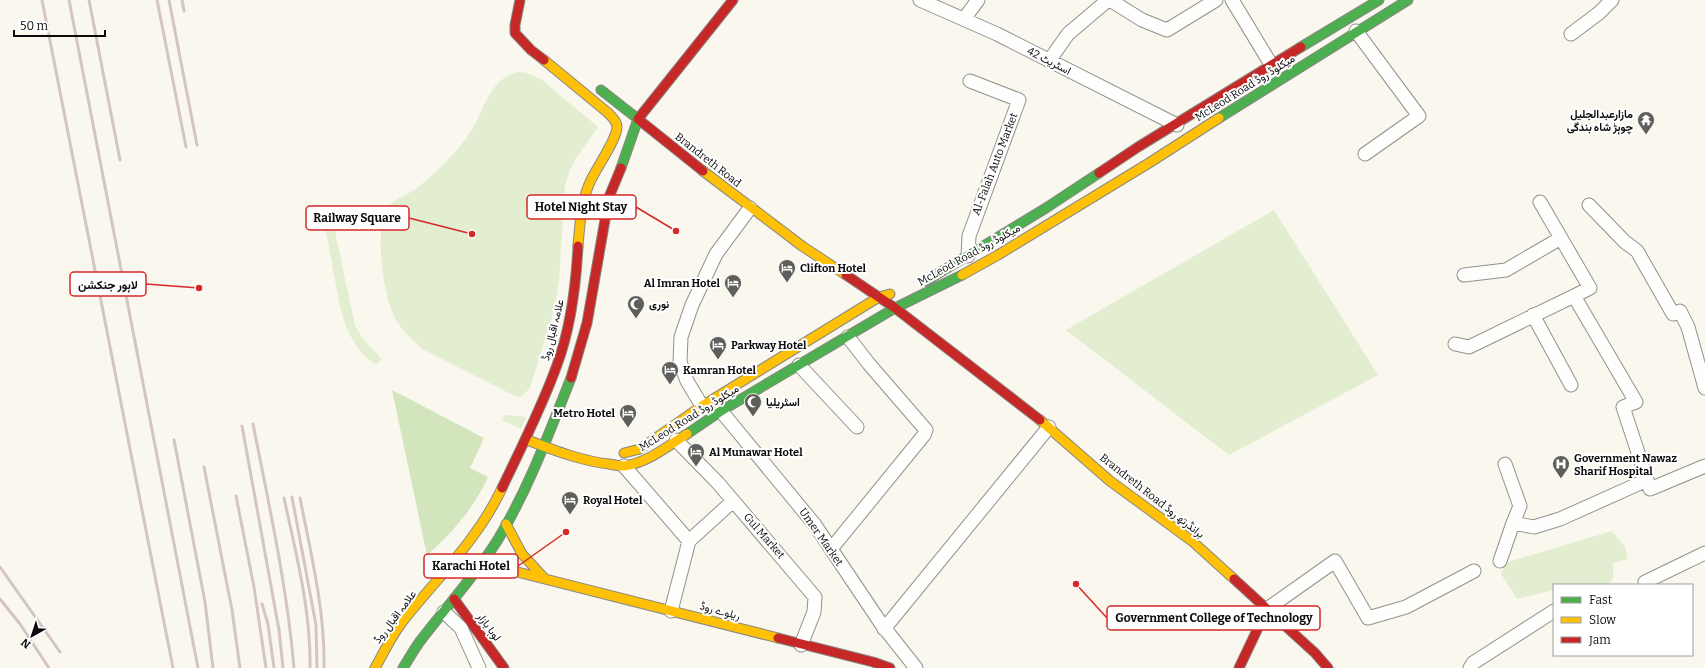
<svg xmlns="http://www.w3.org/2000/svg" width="1705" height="668" viewBox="0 0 1705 668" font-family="Bitter,Vazirmatn,serif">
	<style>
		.green { fill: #e2eecf }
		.forest { fill: #d3e5bd }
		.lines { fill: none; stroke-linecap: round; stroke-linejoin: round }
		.street-casing { stroke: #92918d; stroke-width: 15 }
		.fast-casing { stroke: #898884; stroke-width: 11 }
		.slow-casing { stroke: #898884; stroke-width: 11 }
		.jam-casing { stroke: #898884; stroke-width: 11 }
		.street { stroke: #fefefc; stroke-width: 13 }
		.fast { stroke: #4caf50; stroke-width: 9 }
		.slow { stroke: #ffc107; stroke-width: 9 }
		.jam { stroke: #c62828; stroke-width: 9 }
		.rail { stroke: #d5c4c4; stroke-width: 3 }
		.labels { text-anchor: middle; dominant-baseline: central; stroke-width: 4; stroke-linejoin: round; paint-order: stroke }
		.street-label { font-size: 11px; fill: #0b0b0b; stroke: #fff }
		.poi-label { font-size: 11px; font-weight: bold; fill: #0b0b0b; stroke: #fff; text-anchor: start }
		.leader { fill: none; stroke: #d62828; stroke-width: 1.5 }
		.callout-dot { fill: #d62828; stroke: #fff; stroke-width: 1.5 }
		.callout { fill: #fff; stroke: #d62828; stroke-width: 1.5 }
		.callout-label { font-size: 12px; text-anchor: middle; font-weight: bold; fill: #0b0b0b }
	</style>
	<rect width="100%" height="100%" fill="#f9f7ee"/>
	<path class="green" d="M519,72l8,1 15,7 56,47 -22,31 -6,12 -5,15 -6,95 -5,30 -24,78 -9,9h-4l-93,-47c-12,-10 -24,-21 -30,-34 -11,-22 -21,-90 -5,-110 7,-8 20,-12 28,-18 19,-15 37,-33 51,-52 16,-23 20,-58 51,-64z
		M1274,210l104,165 -149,80 -163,-125z
		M331,213l24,113 8,13 17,18 1,3 -4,4c-14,-4 -29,-30 -33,-43 -9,-34 -14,-72 -21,-106z
		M509,415l17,2 -5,12 -19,-9 2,-4z
		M1612,531l13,16 3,12 -15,4v15l-6,7h-53v5l-37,9 -16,-25 4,-11z"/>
	<path class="forest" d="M392,390l92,48 -14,30 18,9c-13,29 -36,57 -61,78z"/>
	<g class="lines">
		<defs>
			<path id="street" d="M920,0l77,34 180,91
				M1110,0l32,20 25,10 49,-30
				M1232,0l40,66
				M964,19l14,-19
				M1356,31l63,85 -54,38
				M1571,34l28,-21 13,-13
				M1049,61l19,-27 40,-34
				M1540,202l50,86 -16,8 62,106 -13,5 27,82 55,-23
				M1589,205l36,37 12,9 36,63 7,-3 8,16 17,61
				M968,256l1,-20 50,-136 -49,-19
				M1464,275l42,-5 55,-32
				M1533,315l38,70
				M1455,344l14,3 105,-51
				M799,365l58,62
				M702,406l-15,-25 -7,-19 1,-25 11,-32 24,-51 34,-46
				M721,411l94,114 67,100 34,43
				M676,440l42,43 97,114 -1,15 -13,33
				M624,466l65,75
				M1513,523l21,4 26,-8 87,-39
				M831,549l93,-114 2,-5 -57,-66 -21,-27
				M1500,561l13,-38 7,-17 -15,-42
				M1645,582l60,-29
				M1267,609l68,-48 33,57 38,-11 68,-36
				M671,611l18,-70 44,-40
				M444,612l17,16 18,40
				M884,629l165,-202
				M1470,668l3,-5 81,-52"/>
			<path id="fast" d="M1301,47l78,-47
				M601,90l37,29 -17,49
				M1219,118l189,-118
				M926,281l120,-73 53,-35
				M687,434l34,-23 174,-103 67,-33
				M403,668c6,-9 11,-19 18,-28 25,-33 54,-64 76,-99 31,-51 52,-108 74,-163"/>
			<path id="slow" d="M544,60l63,52c4,4 10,9 10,15 0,12 -20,40 -26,53 -10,20 -11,44 -13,66
				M703,171l99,75 44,29
				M962,275l36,-20 151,-92 70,-45
				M1040,420l70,61 82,60 42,38
				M530,441c26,10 52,20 79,23 5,1 11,2 15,2 23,-3 44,-20 63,-32
				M624,453l16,-4 62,-43 177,-109 11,-3
				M506,524l16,30 22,24
				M482,563l296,75
				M375,668c9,-16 17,-33 28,-47 35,-44 76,-83 99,-133"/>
			<path id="jam" d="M520,0l-5,25v8l16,17 13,10
				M703,171l-65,-52 95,-119
				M1099,173l39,-26 163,-100
				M846,275l49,33 145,112
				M571,378l16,-55 22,-126 12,-29
				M502,488c19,-40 40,-81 55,-123 14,-38 19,-79 21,-119
				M1234,579l81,74 13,15
				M454,599l50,69
				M778,638l95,24 17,6
				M1239,668l28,-59"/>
		</defs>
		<use href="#street" class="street-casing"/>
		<use href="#fast" class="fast-casing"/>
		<use href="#slow" class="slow-casing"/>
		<use href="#jam" class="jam-casing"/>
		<use href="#street" class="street"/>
		<use href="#fast" class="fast"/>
		<use href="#slow" class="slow"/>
		<use href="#jam" class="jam"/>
		<path class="rail" d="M42,0l131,668
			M69,0l129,668
			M89,0l31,160
			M157,0l29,147
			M169,0l28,145
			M182,0l2,11
			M253,424c16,81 34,162 41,244
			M242,426l37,204 4,38
			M174,440l31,162 8,66
			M204,467l28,143 8,58
			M236,496l18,91 12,81
			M292,497l24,128 1,43
			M284,498c12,56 27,112 26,170
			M300,498c11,56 25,112 24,170
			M0,567l60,85
			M0,599l20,25 29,44
			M262,604l6,20 6,44"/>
	</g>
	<defs>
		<symbol id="temple-pin" viewBox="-11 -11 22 30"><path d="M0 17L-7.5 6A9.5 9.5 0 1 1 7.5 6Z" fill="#5e5e5a" stroke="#fff"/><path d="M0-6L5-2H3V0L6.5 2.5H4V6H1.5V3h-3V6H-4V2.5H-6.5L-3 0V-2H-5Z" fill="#fff"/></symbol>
		<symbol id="hotel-pin" viewBox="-11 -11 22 30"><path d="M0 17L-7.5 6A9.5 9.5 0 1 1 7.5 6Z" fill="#5e5e5a" stroke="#fff"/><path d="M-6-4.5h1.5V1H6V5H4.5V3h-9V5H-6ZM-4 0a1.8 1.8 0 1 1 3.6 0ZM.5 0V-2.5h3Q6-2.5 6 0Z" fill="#fff"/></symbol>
		<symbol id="mosque-pin" viewBox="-11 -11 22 30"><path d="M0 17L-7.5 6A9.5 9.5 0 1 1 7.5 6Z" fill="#5e5e5a" stroke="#fff"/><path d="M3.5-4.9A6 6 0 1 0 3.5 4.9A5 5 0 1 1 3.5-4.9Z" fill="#fff"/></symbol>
		<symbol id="hospital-pin" viewBox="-11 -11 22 30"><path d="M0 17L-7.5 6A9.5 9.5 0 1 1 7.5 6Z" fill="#5e5e5a" stroke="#fff"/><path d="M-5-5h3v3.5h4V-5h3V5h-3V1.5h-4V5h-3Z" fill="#fff"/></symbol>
	</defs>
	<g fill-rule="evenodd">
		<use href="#temple-pin" x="1636" y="110" width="20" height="27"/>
		<use href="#hotel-pin" x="777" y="258" width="20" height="27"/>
		<use href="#hotel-pin" x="723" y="273" width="20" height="27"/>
		<use href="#mosque-pin" x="626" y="294" width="20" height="27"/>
		<use href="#hotel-pin" x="708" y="335" width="20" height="27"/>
		<use href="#hotel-pin" x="660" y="360" width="20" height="27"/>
		<use href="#mosque-pin" x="743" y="392" width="20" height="27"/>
		<use href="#hotel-pin" x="618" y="403" width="20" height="27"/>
		<use href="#hotel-pin" x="686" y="442" width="20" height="27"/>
		<use href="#hospital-pin" x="1551" y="454" width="20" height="27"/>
		<use href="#hotel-pin" x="560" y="490" width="20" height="27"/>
	</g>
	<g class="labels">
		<g class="street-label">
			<text transform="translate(1049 61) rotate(27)">اسٹریٹ 42</text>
			<text transform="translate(1245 88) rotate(-32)">McLeod Road میکلوڈ روڈ</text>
			<text transform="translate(708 160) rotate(38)">Brandreth Road</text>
			<text transform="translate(995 164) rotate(-69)">Al-Falah Auto Market</text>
			<text transform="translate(969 255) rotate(-29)">McLeod Road میکلوڈ روڈ</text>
			<text transform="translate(553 330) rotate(-76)">علامہ اقبال روڈ</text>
			<text transform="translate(689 418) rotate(-32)">McLeod Road میکلوڈ روڈ</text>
			<text transform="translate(1152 496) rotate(38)">Brandreth Road برانڈرتھ روڈ</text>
			<text transform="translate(764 536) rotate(49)">Gul Market</text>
			<text transform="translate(821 537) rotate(55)">Umer Market</text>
			<text transform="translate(720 611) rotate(15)">ریلوے روڈ</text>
			<text transform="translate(395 617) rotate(-53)">علامہ اقبال روڈ</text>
			<text transform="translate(489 627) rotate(54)">لوہا بازار</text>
		</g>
		<g class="poi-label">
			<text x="1633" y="114" text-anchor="end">مازارعبدالجلیل<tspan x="1633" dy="13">چوہڑ شاہ بندگی</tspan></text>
			<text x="800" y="268">Clifton Hotel</text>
			<text x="720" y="283" text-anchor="end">Al Imran Hotel</text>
			<text x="649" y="304">نوری</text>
			<text x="731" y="345">Parkway Hotel</text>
			<text x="683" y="370">Kamran Hotel</text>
			<text x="766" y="402">اسٹریلیا</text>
			<text x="615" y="413" text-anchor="end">Metro Hotel</text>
			<text x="709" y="452">Al Munawar Hotel</text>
			<text x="1574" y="458">Government Nawaz<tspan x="1574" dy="13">Sharif Hospital</tspan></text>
			<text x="583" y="500">Royal Hotel</text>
		</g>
	</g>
	<path class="leader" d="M676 231L636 207M472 234L409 218M199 288L146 284M566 532L518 566M1076 584L1107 618"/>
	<g class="callout-dot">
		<circle cx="676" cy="231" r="4"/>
		<circle cx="472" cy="234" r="4"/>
		<circle cx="199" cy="288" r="4"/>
		<circle cx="566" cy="532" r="4"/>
		<circle cx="1076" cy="584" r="4"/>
	</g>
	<g class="callout">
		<rect x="527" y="195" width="109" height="24" rx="4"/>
		<rect x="306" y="206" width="103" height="24" rx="4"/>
		<rect x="70" y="272" width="76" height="24" rx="4"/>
		<rect x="424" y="554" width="94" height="24" rx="4"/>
		<rect x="1107" y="606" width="213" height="24" rx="4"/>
	</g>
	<g class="callout-label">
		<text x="581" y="211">Hotel Night Stay</text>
		<text x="357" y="222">Railway Square</text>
		<text x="108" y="289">لاہور جنکشن</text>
		<text x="471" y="570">Karachi Hotel</text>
		<text x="1214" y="622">Government College of Technology</text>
	</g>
	<rect x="1553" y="584" width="140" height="72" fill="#ffffff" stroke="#9d9d9d"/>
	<rect x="1561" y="597" width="20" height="6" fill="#4caf50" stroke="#9d9d9d"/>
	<text x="1589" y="604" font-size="12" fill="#0b0b0b">Fast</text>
	<rect x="1561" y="617" width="20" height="6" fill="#ffc107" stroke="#9d9d9d"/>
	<text x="1589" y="624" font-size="12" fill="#0b0b0b">Slow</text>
	<rect x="1561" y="637" width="20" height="6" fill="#c62828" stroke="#9d9d9d"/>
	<text x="1589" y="644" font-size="12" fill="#0b0b0b">Jam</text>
	<g transform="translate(32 636) rotate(219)" stroke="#ffffff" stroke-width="3" paint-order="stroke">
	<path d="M0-3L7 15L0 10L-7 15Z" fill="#0b0b0b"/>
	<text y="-6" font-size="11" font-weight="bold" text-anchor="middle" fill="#0b0b0b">N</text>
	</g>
	<path d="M14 30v6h91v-6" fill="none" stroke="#0b0b0b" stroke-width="2"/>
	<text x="20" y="30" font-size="12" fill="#0b0b0b" stroke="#ffffff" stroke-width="3" paint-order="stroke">50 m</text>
</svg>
